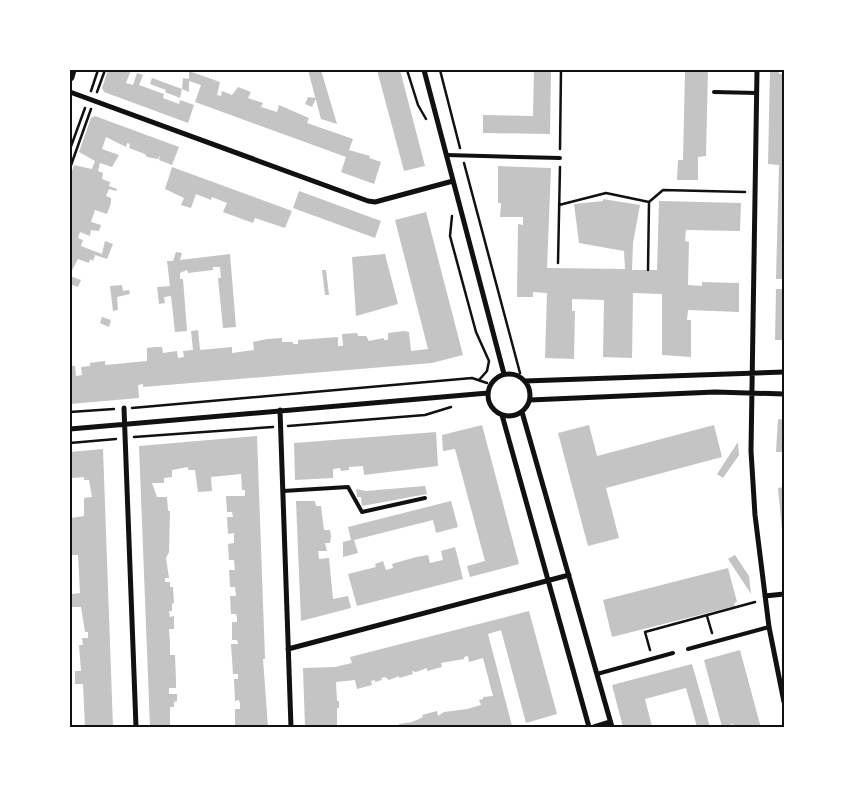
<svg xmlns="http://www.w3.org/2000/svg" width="854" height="797" viewBox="0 0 854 797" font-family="Mulish,sans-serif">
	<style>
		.building { fill: #c4c4c4 }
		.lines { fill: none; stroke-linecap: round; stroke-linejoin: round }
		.path { stroke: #111; stroke-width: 2.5 }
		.service { stroke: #111; stroke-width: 4 }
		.minor { stroke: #111; stroke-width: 5 }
		.tertiary { stroke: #111; stroke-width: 9 }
		.neatline { fill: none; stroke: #111; stroke-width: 2 }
	</style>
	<rect width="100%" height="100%" fill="#fff"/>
	<path class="building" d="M108,70h29l-1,2 -5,-2 -5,13 7,2 4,-12 6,2 -4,10 25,9 -1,4 16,6 1,-4 14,5 -6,18 -84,-31 -2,-4z
		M308,70h13l16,54 -16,-5z
		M377,70h23l25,96 -21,5z
		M534,70h17l-1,64 -67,-1v-18l50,1z
		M685,70h23l-2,86 -8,1v23h-21l1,-20h5z
		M770,70h9v4h5v205h-8l3,-114 -11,-1z
		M189,71l31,11 -3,13 4,1 1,-5 10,4 6,-8 13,5 -3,6 15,5 -2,4 16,5 2,-7 30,13 -2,5 46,16 -4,11 21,6 -1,2 12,4 -7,22 -33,-12 5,-15 -151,-55 6,-17 -12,-4z
		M152,78l30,11 1,-11 6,1v13l-7,-3 -2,9 -15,-6 1,-2 -16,-6z
		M308,97l8,1 -4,9 -7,-3z
		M95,116l84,31 -7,18 -13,-5 1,-5 -2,4 -11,-2 -2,-3 -16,-6 1,-4 -3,-1 -1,4 -20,-10 -4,12 17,6 -7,12 -12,-4 -2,8 5,2 -1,6 8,3 -1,4 8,3 -1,2 -7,-2 -3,7 5,2v5l-4,11 -12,-4 -4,12 10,3 -2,6 -8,-1 -1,6 -10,-4 -2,6 5,2 -2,6 21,8 3,-13 8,3 -6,15 -12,-4 -2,6 -3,-2 -1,4 -11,-4 -7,13 -1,-95 4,-12 18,4 3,-8 -16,-9 12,-34z
		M498,166l53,2 -4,100 78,1 -1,-18 -45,-8 -5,-39 29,-3v-2l37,6 -7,38 -1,27h25l2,-69 82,2 -1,28 -54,-1 -1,11 4,1 -1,43 14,1v-4l37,1v29l-51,-2 -1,10h4v37l-29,-2v-61l-29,-1 -1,65 -29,-1 1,-57 -32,-1v12h3l-1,48 -29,-1 2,-65 -14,-1v5h-16l1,-73 5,1v-8h-23l1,-14h-3z
		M172,167l120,44 -7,17 -30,-10 -2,5 -30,-11 4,-9 -15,-6 -1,3 -15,-6 -5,14 -10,-3 3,-7 -19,-9z
		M299,191l82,30 -6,17 -82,-30z
		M426,212l37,143 -31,8 -289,24v-3l-5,1 1,13 -69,6 2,-38h3l1,10 6,-1 -1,-8 9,-1v-3l15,-2v4l42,-4v-13l9,-1h6l1,6 14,-2 1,7 6,-1 -1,-6 10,-1 -2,-19 7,-1 2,20 32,-3v6l22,-3 -1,-8 14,-3 15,-1v4h11v2h5v-4l40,-3v9h5l-1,-12 15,-1 1,3h8l3,5 15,-3v2h4v-7l16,-2 5,1 2,19 17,-2 -33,-129z
		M176,252l6,1 -2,7 50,-6 6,73 -13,1 -5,-50h3l-1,-11h-7v3l-25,3 -1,-3 -7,3v6h3l4,52 -12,1 -4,-36 -7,1 1,6 -6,1 -2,-17 13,-1 -3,-25h6z
		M385,254l13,50 -42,12 -4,-59z
		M322,270h4l3,25h-4z
		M70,276l11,4 -3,7 -8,-3z
		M122,285l1,6 6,-1 1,4 -13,3 1,13 -5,1 -3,-25z
		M776,289h8v51h-9z
		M102,317l9,3 -2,7 -9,-4z
		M778,419l6,1v32h-8z
		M482,425l37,139 -49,13 -3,-11 18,-5 -30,-112 -12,2 -1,-16z
		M589,425l8,31 117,-31 8,32 -116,31 13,50 -31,8 -30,-113z
		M436,432l2,34 -74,9 -1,-9 -14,1v3l-8,1 -1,-3 -7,1v9l-38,2 -1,-37z
		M257,436l8,223h-2l5,68h-33v-18h5v-5l-1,-4 -4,1 -1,-22h4v-5h-5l-2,-30h7l-1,-4h-5v-18h5v-4l-1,-4h-5l-1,-18h6l-1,-9h-5l-1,-17h6l-1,-10h-5l-1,-16 6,-1v-10l-6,1 -1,-17h6l-1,-5h-5l-1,-16h19v-6h-3l-1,-16 -30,3 1,14 -14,1 -3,-22h-7v-3l-16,3v7l-8,1v5h-12l5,14h10l1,14h2l-1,41 -3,6 3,20h-4v4h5v5h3l1,16 -2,1v7h-3l1,6 4,-1v13h-5l1,13v13h5l1,26v7h-7v6h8v7l-3,1v5h-4v20h-20l-11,-281z
		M738,442l1,13 -16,23 -6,-4z
		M103,449l10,278h-28l-2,-43h-8v-13h6l-2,-26h4l-1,-7h6v-6h-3l-4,-25h-9v-13l8,-1 -2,-38h-6l-2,-26h2l-1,-11 13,-2v-18l8,-1 -3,-17h-5v-3l-12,1v6l-2,1v-33z
		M425,486l2,8 -65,12 -1,-9h-4l-1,-8 10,2z
		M784,487v54h-1l-5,-53z
		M296,501h19l1,5h5l3,24h6l1,6 -1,7h-5l2,8h-9l1,8 10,-1 4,41 15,-3 3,12 -50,13z
		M451,501l7,26 -22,6 -3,-13 -79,20 4,13 -15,4v-15l8,-2 -3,-13z
		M455,547l8,32 -106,27 -9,-32 28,-7 -1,-3 8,-3 3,9 7,-2 -1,-4 24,-7 12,-2 2,8 13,-3 -2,-9z
		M735,555l14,21 2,18 -23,-35z
		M728,568l9,34 -3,1 1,3 -123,31 -9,-37z
		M529,611l28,103 -31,9 -25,-93 -13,4 24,92 -112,1 -1,-3 13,-2 11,-5 -1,-2 15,-4 1,5 6,-4 23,-3 14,-4 -2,-5 4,-1v-2l10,-1 -10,-38 -14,4 -1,-6 -4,1v2l-23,4 1,4 -15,4v-3l-11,4 -4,-1 1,3 -14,4v-2l-10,4 -4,-3 -4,1 1,2 -7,2v-2l-4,1 1,4 -15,4 -2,-9 -19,2 1,19h2v7h-2v19h-32l-2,-59 32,-1 17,-4 -2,-6z
		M740,650l18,67 3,10h-27l-1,-3 -11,3 -18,-67z
		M692,664l18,63h-13l-11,-39 -41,11 7,28h-29l-11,-42z"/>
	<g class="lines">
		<path class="path" d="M407,70l11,35 8,14
			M440,70l20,78
			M91,91l7,-21
			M97,92l8,-22
			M70,149l15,-41
			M560,149l1,-79
			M464,163l56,210
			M70,168l21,-59
			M559,205l47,-12 43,9
			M452,216l-2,20 26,96 13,29 -2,10 -8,9
			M558,263l2,-96
			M648,270l1,-68 14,-12 82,2
			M132,408l340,-30 15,5
			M70,412l44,-3
			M288,426l137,-11 26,-8
			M134,437l139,-10
			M70,443l46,-4
			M707,616l5,17
			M650,650l-5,-18 110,-30"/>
		<path class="service" d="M714,92l43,1
			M446,155l114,3
			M283,491l65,-4 14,25 63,-14
			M688,649l81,-22
			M597,674l76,-21"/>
		<path class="minor" d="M424,70l80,304
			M757,70l-6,381 4,64 14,112 15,75
			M70,92l298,109 7,1 78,-21
			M488 395a21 21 0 1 1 42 0a21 21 0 1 1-42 0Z
			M525,381l259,-9
			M530,400l185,-8 69,2
			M124,408l12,319
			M280,410l11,317
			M522,412l90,315
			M502,415l87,312
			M70,429l418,-36
			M765,596l19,-2
			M288,649l281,-74
			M594,727l16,-5"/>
		<path class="tertiary" d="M70,77l2,-7"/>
	</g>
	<rect width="854" height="797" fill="none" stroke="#ffffff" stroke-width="142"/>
	<rect x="71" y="71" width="712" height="655" class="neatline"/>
</svg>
